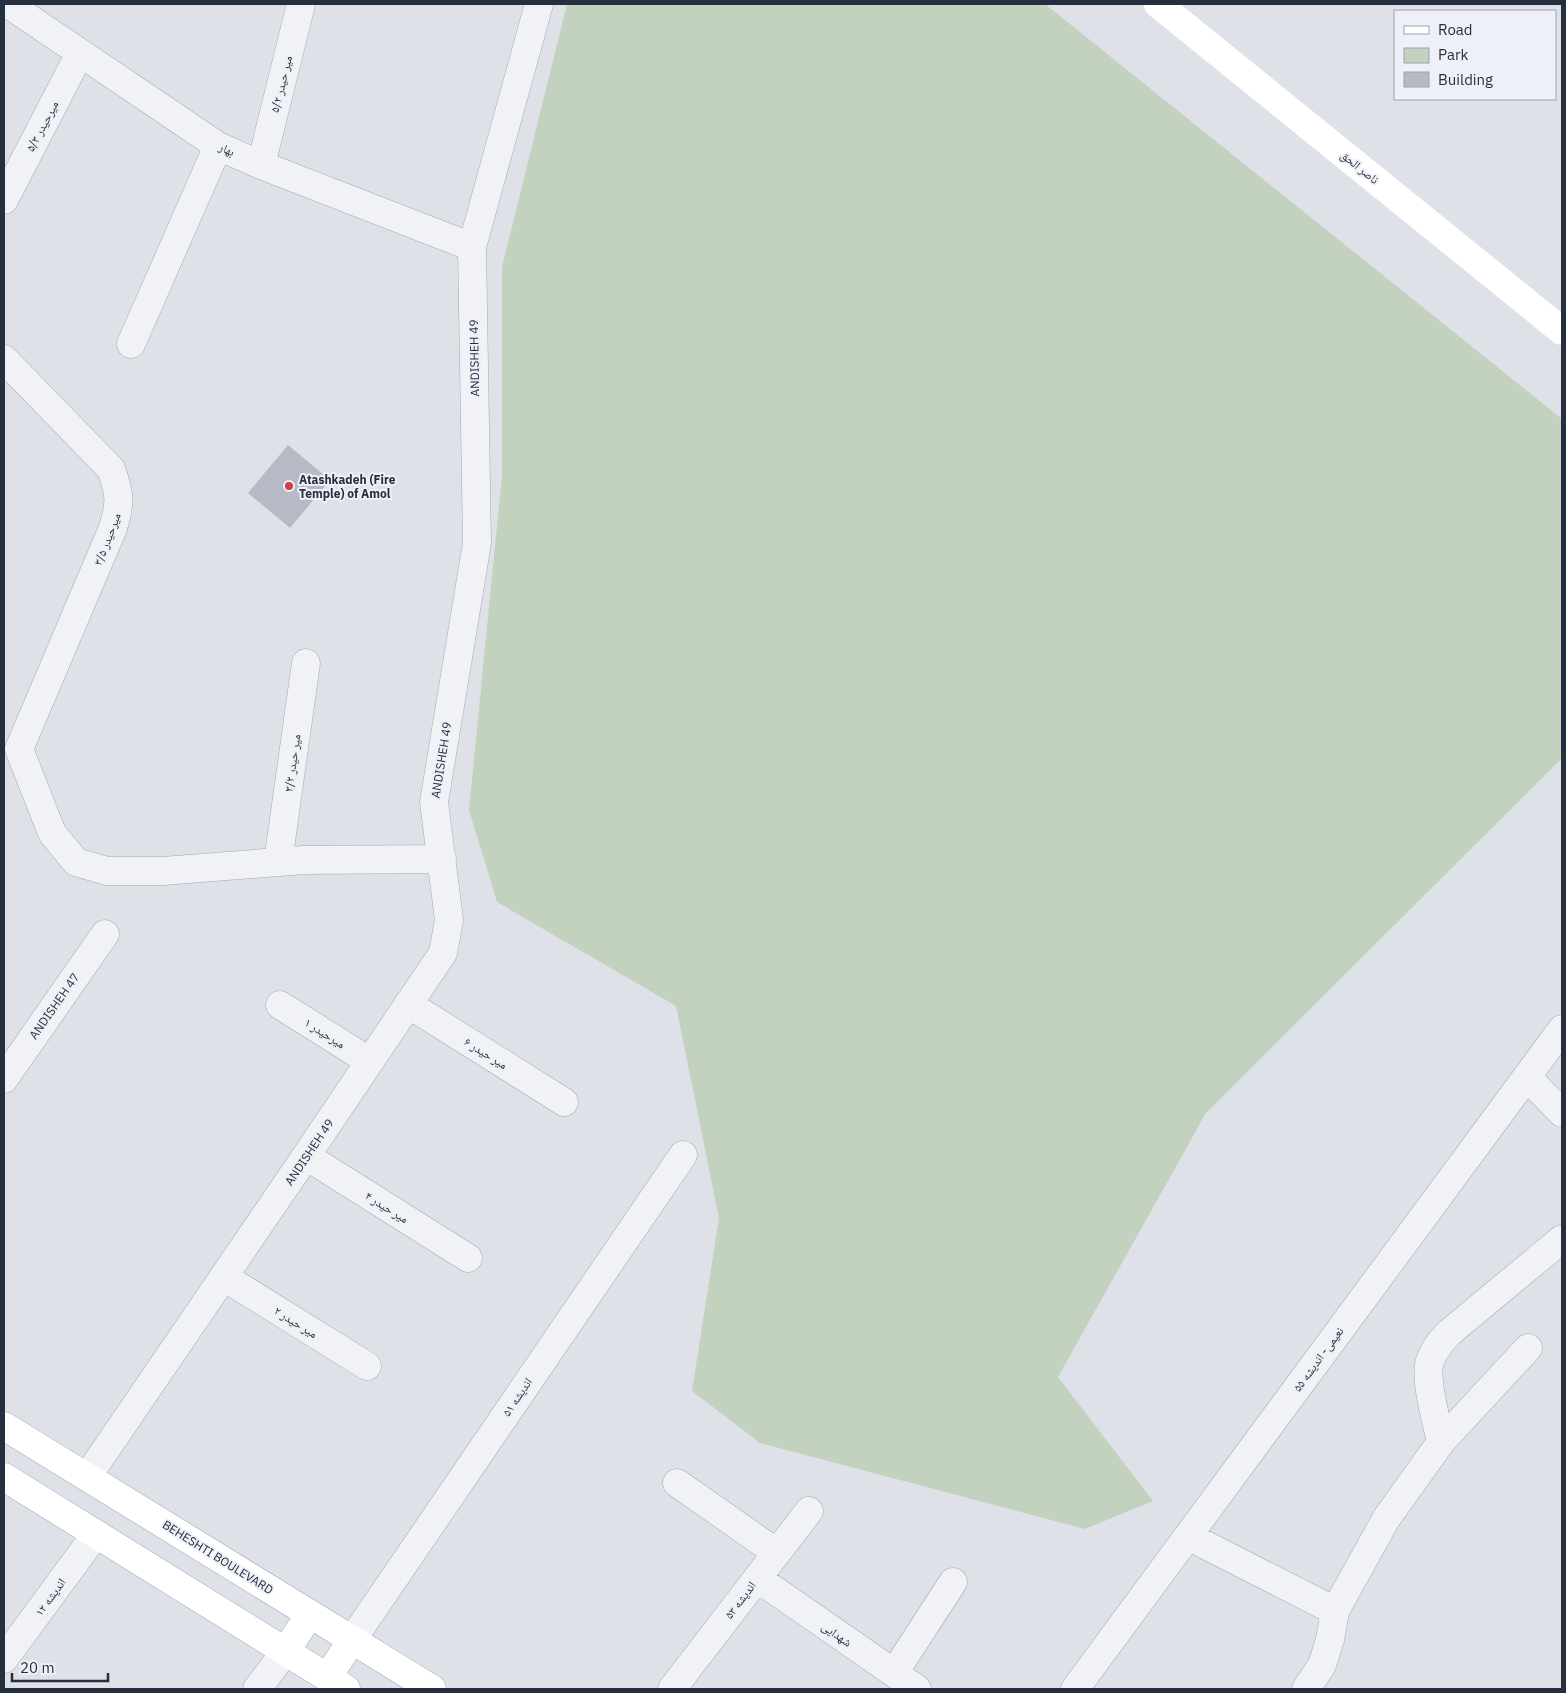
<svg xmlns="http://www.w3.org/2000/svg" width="1566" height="1693" viewBox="0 0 1566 1693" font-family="'IBM Plex Sans','Noto Naskh Arabic',sans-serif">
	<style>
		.green { fill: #c3d2be }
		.building { fill: #b5bac5 }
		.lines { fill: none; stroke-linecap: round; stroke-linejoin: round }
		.street-casing { stroke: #a3a8b2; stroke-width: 29 }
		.primary-casing { stroke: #9ca5b4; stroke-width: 29 }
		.street { stroke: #f0f2f6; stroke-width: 28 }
		.secondary { stroke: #fff; stroke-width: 28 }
		.primary { stroke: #fff; stroke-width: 28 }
		.poi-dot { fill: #d33c4f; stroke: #edf0f6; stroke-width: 2 }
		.labels { text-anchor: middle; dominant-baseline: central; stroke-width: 4; stroke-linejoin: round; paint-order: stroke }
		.street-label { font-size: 12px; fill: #262f3f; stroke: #edf0f6 }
		.poi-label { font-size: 12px; font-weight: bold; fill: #262f3f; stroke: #edf0f6; text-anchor: start }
	</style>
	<rect width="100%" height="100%" fill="#dee1e8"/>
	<path class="green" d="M567,4h478l517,415v339l-356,355 -148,264 95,124 -68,28 -325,-86 -68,-52 27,-173 -43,-212 -179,-104 -28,-92 33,-335v-208z"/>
	<path class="building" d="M288,445l42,35 -40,48 -42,-35z"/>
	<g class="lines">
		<defs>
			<path id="street" d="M8,4l210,142 43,19 211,82
				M261,165l40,-161
				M4,200l76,-147
				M131,344l87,-198
				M4,359l107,110c9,25 10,33 2,59l-94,221 33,84 24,29 31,9h56l141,-11 138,-1
				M278,862l28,-199
				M408,1004l156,98
				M280,1005l89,56
				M1527,1077l35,36
				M4,1079l101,-145
				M306,1156l162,102
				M224,1277l143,89
				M1441,1442c-4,-19 -17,-63 -11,-81 4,-12 11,-20 20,-29l112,-93
				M87,1477l219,-321 137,-203 6,-33 -15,-118 43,-259 -5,-296 67,-243
				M677,1483l100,70
				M1188,1536l147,75 -5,29 -8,25 -16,24
				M757,1578l160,111
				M1335,1611l51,-92 55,-77 87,-94
				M352,1640l331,-485
				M4,1659l92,-125
				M894,1673l59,-91
				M257,1689l28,-37
				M672,1689l137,-178
				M1075,1689l487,-660"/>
			<path id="primary" d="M4,1426l428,263
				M4,1477l342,212
				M285,1652l25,-38
				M327,1678l25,-38"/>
		</defs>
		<use href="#street" class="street-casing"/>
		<use href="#primary" class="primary-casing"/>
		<use href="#street" class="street"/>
		<path class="secondary" d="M1158,4l404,327"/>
		<use href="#primary" class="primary"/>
	</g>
	<circle class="poi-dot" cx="289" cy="486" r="5"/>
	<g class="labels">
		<g class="street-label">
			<text transform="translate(281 84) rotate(-76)">میر حیدر ۵/۲</text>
			<text transform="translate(42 126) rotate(-62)">میرحیدر ۵/۳</text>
			<text transform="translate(227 149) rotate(25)">بهار</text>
			<text transform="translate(1360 167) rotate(39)">ناصر الحق</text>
			<text transform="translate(474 358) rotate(-91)">ANDISHEH 49</text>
			<text transform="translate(107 539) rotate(-69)">میرحیدر ۳/۵</text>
			<text transform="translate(441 760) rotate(-81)">ANDISHEH 49</text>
			<text transform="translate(292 763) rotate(-82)">میر حیدر ۳/۲</text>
			<text transform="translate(54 1006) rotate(-55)">ANDISHEH 47</text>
			<text transform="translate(325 1033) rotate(32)">میرحیدر ۱</text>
			<text transform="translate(486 1053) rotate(32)">میر حیدر ۶</text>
			<text transform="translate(309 1152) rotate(-56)">ANDISHEH 49</text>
			<text transform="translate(387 1207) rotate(32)">میر حیدر ۴</text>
			<text transform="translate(296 1322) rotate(32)">میر حیدر ۲</text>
			<text transform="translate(1318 1359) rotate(-54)">نعیمی- اندیشه ۵۵</text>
			<text transform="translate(517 1397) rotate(-56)">اندیشه ۵۱</text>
			<text transform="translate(218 1557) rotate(32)">BEHESHTI BOULEVARD</text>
			<text transform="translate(50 1597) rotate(-54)">اندیشه ۱۲</text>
			<text transform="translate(740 1600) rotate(-53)">اندیشه ۵۳</text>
			<text transform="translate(837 1634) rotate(35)">شهدایی</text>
		</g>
		<g class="poi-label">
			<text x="299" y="479">Atashkadeh (Fire<tspan x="299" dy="14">Temple) of Amol</tspan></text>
		</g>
	</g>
	<rect width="1566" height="1693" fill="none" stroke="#262f3f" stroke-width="10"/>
	<rect x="1394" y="10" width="162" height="90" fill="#edf0f6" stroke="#9da3ad"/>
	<rect x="1404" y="26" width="25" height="8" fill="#ffffff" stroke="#9da3ad"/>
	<text x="1438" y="35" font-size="15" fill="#262f3f">Road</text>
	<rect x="1404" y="48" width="25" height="15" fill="#c3d2be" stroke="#9da3ad"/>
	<text x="1438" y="60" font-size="15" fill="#262f3f">Park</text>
	<rect x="1404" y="72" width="25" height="15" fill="#b5bac5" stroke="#9da3ad"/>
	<text x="1438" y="85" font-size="15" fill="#262f3f">Building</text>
	<path d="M12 1673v8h96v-8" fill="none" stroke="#262f3f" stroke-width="2.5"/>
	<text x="20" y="1673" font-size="15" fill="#262f3f" stroke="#edf0f6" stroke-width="4" paint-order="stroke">20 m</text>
</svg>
